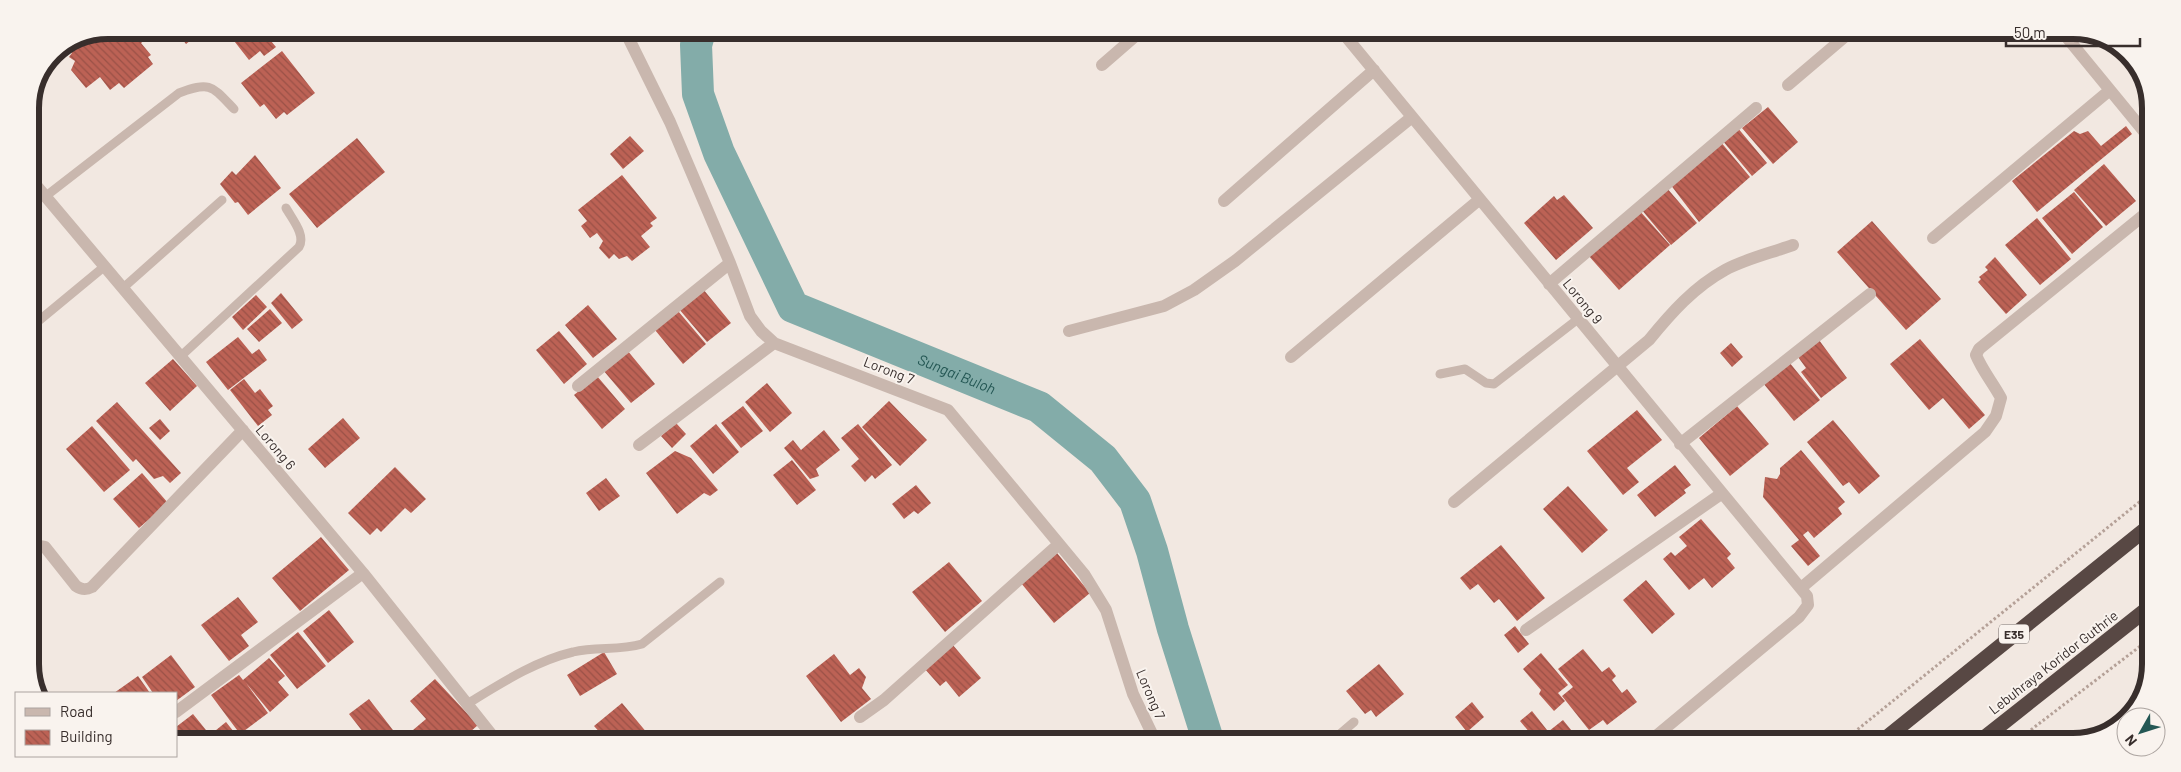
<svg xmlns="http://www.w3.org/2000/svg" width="2181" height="772" viewBox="0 0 2181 772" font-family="Barlow,sans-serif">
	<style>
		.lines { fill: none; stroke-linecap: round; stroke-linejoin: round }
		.river { stroke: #83aca9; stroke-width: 32 }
		.building { fill: url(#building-back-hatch) }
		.path { stroke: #b5a198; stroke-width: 3; stroke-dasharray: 2.5 2.5; stroke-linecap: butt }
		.service { stroke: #c9b7ae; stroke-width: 9 }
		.minor { stroke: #c9b7ae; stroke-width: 12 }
		.motorway { stroke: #584844; stroke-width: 15 }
		.labels { text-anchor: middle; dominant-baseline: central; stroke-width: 4; stroke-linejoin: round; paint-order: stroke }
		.shield { fill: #f9f3ee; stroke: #726966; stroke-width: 1 }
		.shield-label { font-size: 12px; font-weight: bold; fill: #382e2c }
		.street-label { font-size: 14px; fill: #382e2c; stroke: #f9f3ee }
		.water-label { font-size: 15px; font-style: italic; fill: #245754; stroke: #f9f3ee }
		.rim { fill: none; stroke: #382e2c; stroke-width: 6 }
	</style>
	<defs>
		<pattern id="building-back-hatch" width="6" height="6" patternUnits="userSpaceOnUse" patternTransform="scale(1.25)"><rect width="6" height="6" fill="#bc6255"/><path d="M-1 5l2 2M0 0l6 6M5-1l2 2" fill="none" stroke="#9a5147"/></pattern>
	</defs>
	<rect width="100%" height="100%" fill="#f2e8e1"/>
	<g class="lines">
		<path class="river" id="s1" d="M700,31l-4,14 2,49 21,59 74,154 246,100 64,52 32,42 17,50 21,78 35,111"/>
	</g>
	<path class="building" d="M108,30h40l4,4 -11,9 10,12 -3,2 5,7 -29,24 -5,-5 -9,7 -10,-13 -14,11 -15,-18 4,-9 -6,-4 3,-4 -5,-5z
		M175,30h22l3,3 -14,11z
		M239,30h32l6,7 -6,4 5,6 -12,9 -4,-5 -11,9 -18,-23z
		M282,51l33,42 -28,22 -3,-3 -8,7 -12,-15 -4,3 -19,-24z
		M1768,107l30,35 -25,22 -31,-36z
		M2126,126l6,8 -95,78 -25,-31 62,-50 6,3 8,-3 13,15z
		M1737,127l30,36 -15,13 -30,-36z
		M630,136l14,15 -21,18 -13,-15z
		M357,138l28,34 -68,56 -28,-34z
		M1720,141l30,36 -51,45 -29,-38z
		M255,155l26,33 -33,27 -10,-13 -3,1 -15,-19 12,-13 4,4z
		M2104,164l32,37 -30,25 -32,-36z
		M622,175l35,43 -7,5 3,3 -12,10 9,11 -18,14 -5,-5 -8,3 -5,-5 -5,5 -10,-11 4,-7 -6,-8 -7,5 -9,-12 6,-5 -9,-11z
		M1666,187l31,36 -26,22 -30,-36z
		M2074,192l29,35 -31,27 -30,-36z
		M1564,195l29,33 -37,32 -32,-37 30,-27 3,4z
		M1639,210l31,35 -51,45 -31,-35z
		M2037,218l34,41 -31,26 -35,-40z
		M1872,221l69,78 -35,31 -69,-78z
		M1995,257l32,38 -21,19 -28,-32 3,-3 -2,-2 9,-7 -3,-3z
		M703,289l28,34 -24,19 -28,-33z
		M281,293l22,27 -11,9 -21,-26z
		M256,295l11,12 -24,23 -11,-13z
		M588,305l29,34 -24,19 -28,-33z
		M270,309l12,14 -23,19 -12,-13z
		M678,311l28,33 -23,20 -28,-34z
		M559,331l28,33 -23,20 -28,-34z
		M238,337l14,17 7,-5 8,11 -39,30 -22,-28z
		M1920,339l65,76 -16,14 -26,-31 -14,12 -39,-46z
		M1819,340l28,38 -26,20 -20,-26 5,-4 -8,-11z
		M1731,343l12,14 -11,10 -12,-14z
		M627,350l28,34 -24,19 -28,-33z
		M173,359l24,27 -27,25 -25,-28z
		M1789,362l31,38 -26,21 -31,-38z
		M597,376l28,33 -23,20 -28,-34z
		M244,379l11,14 5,-4 13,17 -5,4 4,5 -14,11 -28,-36z
		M767,383l25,30 -22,19 -25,-30z
		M889,401l38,39 -27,26 -38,-39z
		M117,402l64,71 -11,10 -7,-7 -9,3 -18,-20 -3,3 -37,-41z
		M743,406l20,25 -22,17 -20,-25z
		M1737,406l32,38 -39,32 -31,-38z
		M1637,410l25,30 -35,28 12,14 -16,13 -36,-44z
		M343,418l17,20 -35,30 -17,-19z
		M160,419l10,12 -10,9 -11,-12z
		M1833,420l47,56 -21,18 -10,-12 -6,4 -36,-44z
		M676,423l10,11 -14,14 -11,-12z
		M716,424l23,28 -26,22 -23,-28z
		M858,424l34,41 -17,14 -3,-4 -7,7 -14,-16 8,-7 -18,-21z
		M92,426l38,44 -26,22 -38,-43z
		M824,430l16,20 -24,19 3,7 -9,3 -26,-31 9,-8 8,10z
		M1801,450l44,52 -7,6 4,6 -28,24 -6,-7 -5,4 17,21 -12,10 -17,-20 8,-6 -36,-43 2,-20 12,2 3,-5v-6z
		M675,451l16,7 27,32 -8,6 -6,-3 -27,21 -31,-41z
		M792,460l24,30 -19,15 -24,-30z
		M1675,465l16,20 -7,5 2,3 -31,24 -18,-22z
		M395,467l31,32 -15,14 -6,-5 -24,24 -4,-4 -7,7 -22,-22z
		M142,473l26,30 -29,25 -26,-29z
		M606,478l14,18 -21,15 -13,-18z
		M916,485l15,18 -13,11 -4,-3 -10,8 -12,-15z
		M1568,486l40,44 -26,23 -39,-44z
		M1701,519l30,35 -4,4 8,10 -23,20 -8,-10 -15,12 -26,-31 8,-7 4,4 12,-10 -8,-9z
		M321,537l28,33 -49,41 -28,-33z
		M1501,545l44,53 -28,23 -18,-22 -5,4 -16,-19 -8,6 -10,-12z
		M1057,553l33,40 -36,30 -33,-40z
		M949,562l33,39 -37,31 -33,-40z
		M1646,580l29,34 -23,20 -29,-34z
		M238,597l20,25 -17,13 8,11 -20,15 -28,-36z
		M329,610l25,32 -26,21 -25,-32z
		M1515,626l14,18 -11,9 -14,-18z
		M298,632l28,34 -29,23 -27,-34z
		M952,644l29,34 -22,19 -13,-16 -6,5 -16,-18z
		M1583,649l19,23 7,-5 7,9 -4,4 10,13 5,-4 10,13 -30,23 -4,-5 -14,10 -27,-34 11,-9 -15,-18z
		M604,652l13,22 -37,22 -13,-21z
		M1541,653l27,32 -10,8 7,8 -11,10 -15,-17 2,-4 -18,-21z
		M834,654l16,21 9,-7 7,9 -4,11 9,11 -30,23 -35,-46z
		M171,655l24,32 -19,14v-8h-23l-11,-16z
		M269,658l16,18 -7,6 11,13 -19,17 -24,-29 22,30 -28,21 -29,-39 28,-20 4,5z
		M1379,664l25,30 -28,23 -5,-7 -6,4 -19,-23z
		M138,676l12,17h-36z
		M435,679l43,46 -16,14h-41l-8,-9 13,-11 -16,-18z
		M369,699l27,35 -5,5 -36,-1 8,-6 -14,-18z
		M1472,702l12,15 -17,15 -12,-15z
		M622,703l26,31 -6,5h-42l3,-3 -9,-10z
		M1532,711l15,19 -11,10 -16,-19z
		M193,714l17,21 16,-13 12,15 -62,1v-11z
		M1563,720l17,21h-39l-2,-2z
		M334,731l6,7h-15z"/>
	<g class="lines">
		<path class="path" d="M1842,742l306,-247
			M2015,742l132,-101"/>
		<path class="service" d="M46,196l133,-103c32,-12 33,-7 55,16
			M123,288l99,-88
			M30,328l75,-62
			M181,356l118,-109c7,-12 -7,-28 -13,-39
			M1440,374l25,-5 21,14 8,1 84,-65
			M467,704c33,-20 68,-43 106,-52 23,-6 46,-1 69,-8l78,-62
			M1333,740l21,-18"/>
		<path class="minor" d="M625,31l45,91 60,141 20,53 11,15 13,12 174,67 136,164 22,36 27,84 22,46
			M1343,33l464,563 1,9 -9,12 -149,124
			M2064,34l87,106
			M1102,65l38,-33
			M1788,85l60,-51
			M30,178l333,395 132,166
			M1224,201l150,-131
			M1933,238l177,-148
			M1549,284l207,-176
			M1069,331l95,-25 30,-16 41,-29 177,-144
			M1291,357l189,-158
			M578,386l152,-123
			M1680,444l190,-150
			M639,445l135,-102
			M1454,502l195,-162c22,-27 45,-53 76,-70 20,-11 46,-17 68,-25
			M30,552l9,-6 6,1 31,39c6,4 10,4 16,1l151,-157
			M1801,588l184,-156 11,-16 5,-18c-8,-15 -19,-28 -25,-43l3,-6 171,-139
			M1526,630l195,-136
			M176,712l187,-139
			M860,717l24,-17 175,-156"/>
		<path class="motorway" d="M1881,742l267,-215
			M1979,742l168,-133"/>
	</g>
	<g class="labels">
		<rect class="shield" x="1999" y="624.5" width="30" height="19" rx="4"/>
		<g class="shield-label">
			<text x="2014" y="634">E35</text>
		</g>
		<g class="street-label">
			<text transform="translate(1583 301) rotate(51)">Lorong 9</text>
			<text transform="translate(889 370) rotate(21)">Lorong 7</text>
			<text transform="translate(276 447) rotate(50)">Lorong 6</text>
			<text transform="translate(2053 662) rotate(-38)">Lebuhraya Koridor Guthrie</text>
			<text transform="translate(1151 694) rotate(67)">Lorong 7</text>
		</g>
		<g class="water-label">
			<text stroke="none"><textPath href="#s1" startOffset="474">Sungai Buloh</textPath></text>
		</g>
	</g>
	<path d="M0 0H2181V772H0ZM108 39H2073A69 69 0 0 1 2142 108V664A69 69 0 0 1 2073 733H108A69 69 0 0 1 39 664V108A69 69 0 0 1 108 39Z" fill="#f9f3ee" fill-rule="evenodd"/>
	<path class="rim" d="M108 39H2073A69 69 0 0 1 2142 108V664A69 69 0 0 1 2073 733H108A69 69 0 0 1 39 664V108A69 69 0 0 1 108 39Z"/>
	<rect x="15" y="692" width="162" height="65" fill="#f9f3ee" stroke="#aca4a0"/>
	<rect x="25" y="708" width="25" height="8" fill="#c9b7ae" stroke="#aca4a0"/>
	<text x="60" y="717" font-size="15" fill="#382e2c">Road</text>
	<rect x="25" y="730" width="25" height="15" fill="url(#building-back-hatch)" stroke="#aca4a0"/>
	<text x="60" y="742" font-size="15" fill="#382e2c">Building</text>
	<g transform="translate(2141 732) rotate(231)"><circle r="24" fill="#f9f3ee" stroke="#aca4a0"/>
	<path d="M0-4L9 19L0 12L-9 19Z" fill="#245754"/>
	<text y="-8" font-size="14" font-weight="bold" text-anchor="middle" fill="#382e2c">N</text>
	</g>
	<path d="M2006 38v8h134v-8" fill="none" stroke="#382e2c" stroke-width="2.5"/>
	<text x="2014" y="38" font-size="15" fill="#382e2c" stroke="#f9f3ee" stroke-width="4" paint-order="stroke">50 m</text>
</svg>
